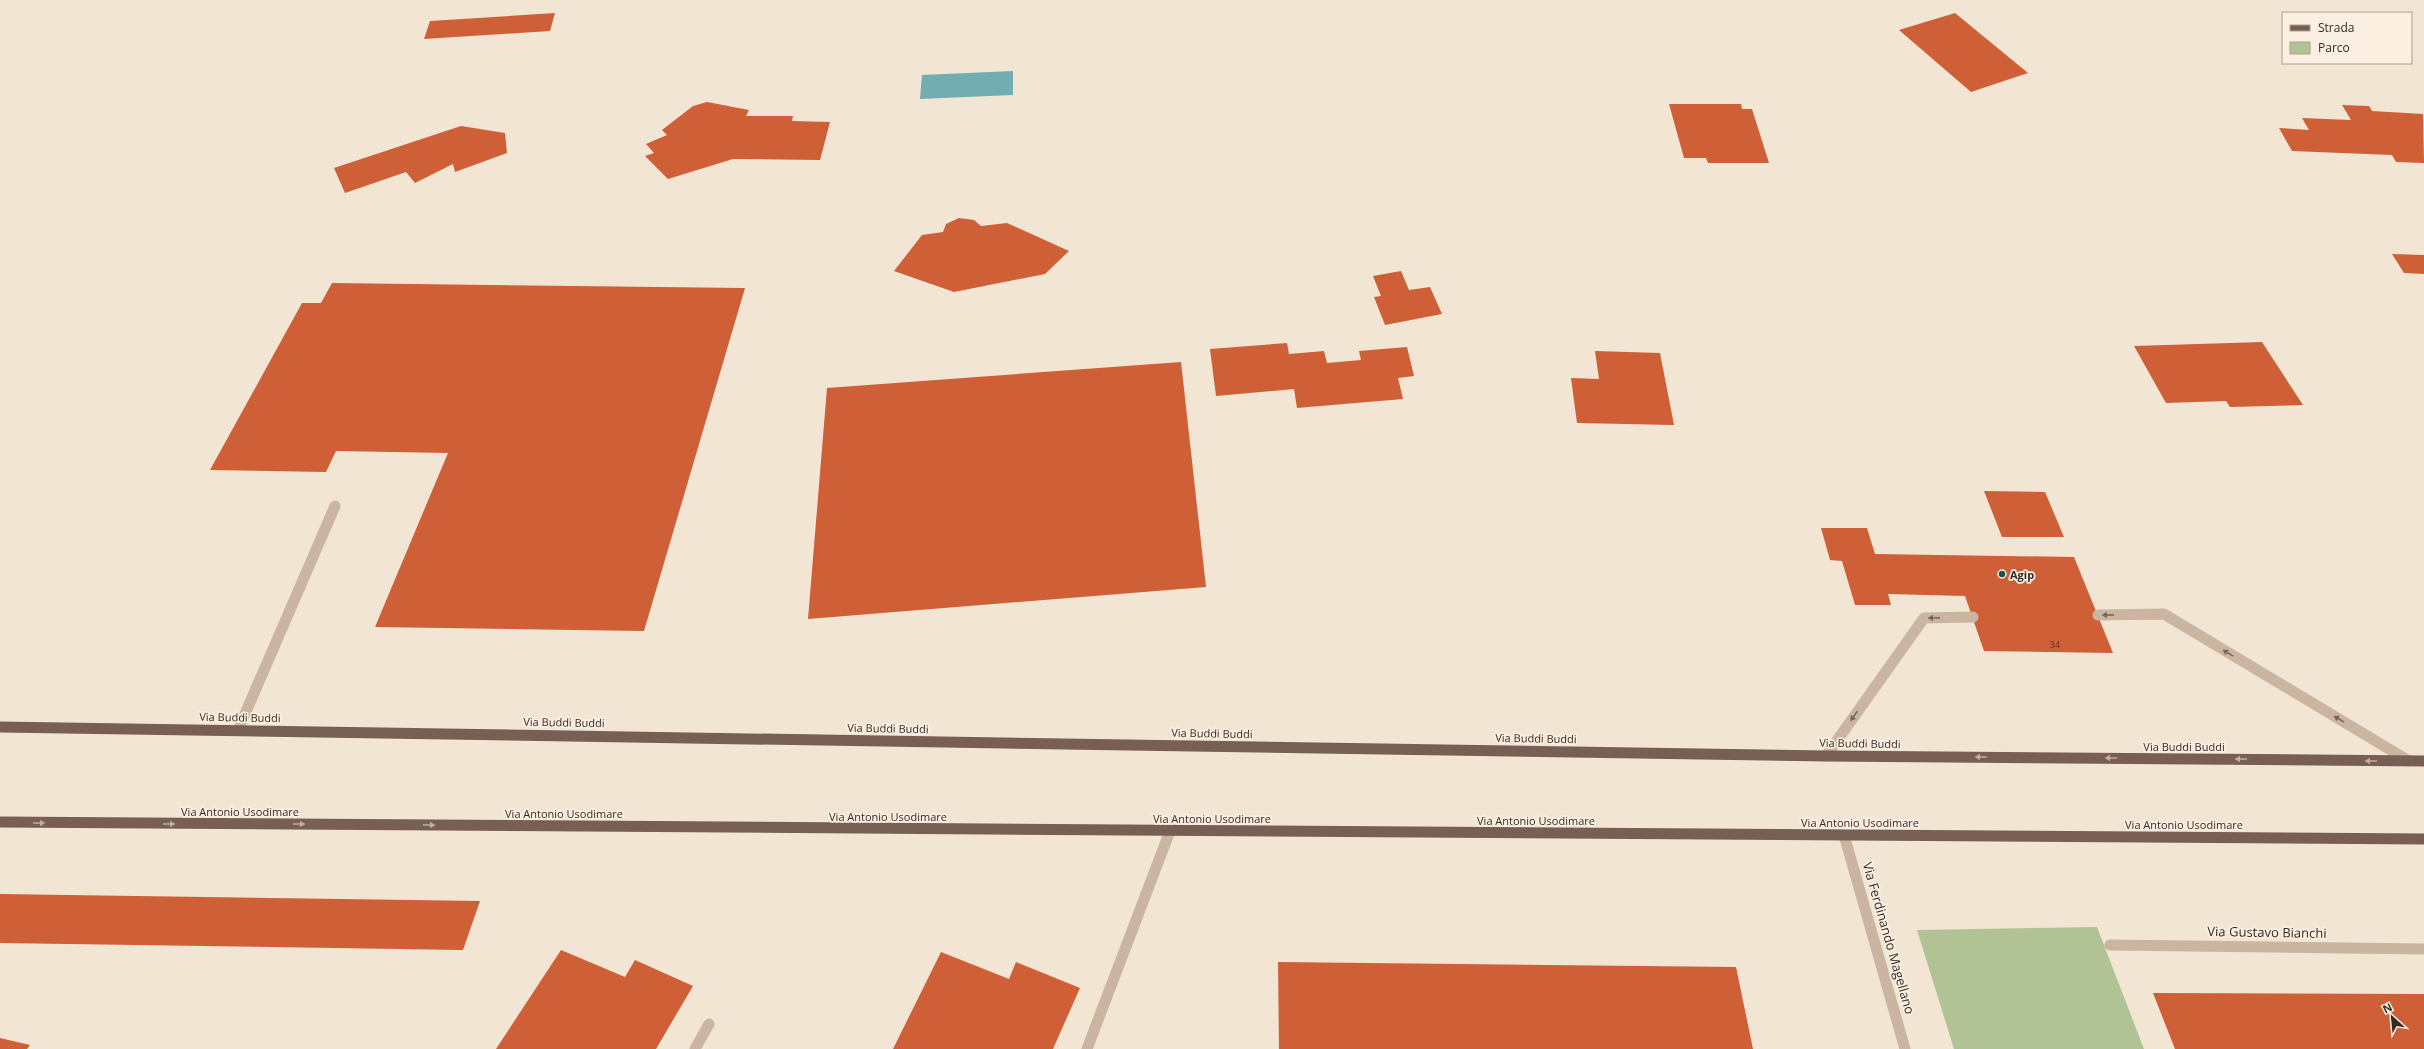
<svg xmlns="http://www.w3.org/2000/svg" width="2424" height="1049" viewBox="0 0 2424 1049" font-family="'Open Sans',sans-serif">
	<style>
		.green { fill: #b1c294 }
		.water { fill: #72adb1 }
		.building { fill: #cf5f36 }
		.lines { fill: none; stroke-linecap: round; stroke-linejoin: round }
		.lane { stroke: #cab5a0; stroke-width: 11 }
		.street { stroke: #cab5a0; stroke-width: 11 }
		.primary { stroke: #776053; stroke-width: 11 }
		.oneway { fill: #78685c }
		.oneway2 { fill: #bfafa1 }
		.poi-dot { fill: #175258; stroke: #faefe1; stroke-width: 1.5 }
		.labels { text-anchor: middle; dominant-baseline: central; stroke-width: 3.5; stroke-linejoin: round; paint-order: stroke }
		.number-label { font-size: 9px; fill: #5b3628 }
		.poi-label { font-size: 11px; font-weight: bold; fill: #342924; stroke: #faefe1; text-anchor: start }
		.street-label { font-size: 11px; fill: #342924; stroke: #faefe1 }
		.near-street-label { font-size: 13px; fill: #342924; stroke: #faefe1 }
	</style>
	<rect width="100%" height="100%" fill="#f2e5d4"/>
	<path class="green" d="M2097,927l47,122h-190l-37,-119z"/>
	<path class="water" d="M1013,71v24l-93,4 2,-24z"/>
	<path class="building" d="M555,13l-5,18 -126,8 6,-18z
		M1955,13l73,60 -57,19 -72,-62z
		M707,102l42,8 -3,6h47l-1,5 38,1 -10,38 -87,-1 -65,20 -23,-23 9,-3 -8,-9 21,-9 -5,-5 31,-24z
		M1669,104h72l1,5h10l17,54h-61l-2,-5h-22z
		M2342,105l27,1 3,5 51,3 1,49 -28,-1 -4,-7 -100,-4 -13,-23 30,2 -7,-12 49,2z
		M461,126l44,7 2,20 -52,19 -2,-8 -38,19 -9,-11 -61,21 -11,-25z
		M959,218l15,2 7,6 26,-3 62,28 -24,23 -91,18 -60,-21 28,-36 21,-3 3,-8z
		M2392,254l32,1v19l-20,-1z
		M1401,271l8,19 21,-3 12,27 -57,11 -11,-28 7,-1 -8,-20z
		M332,283l413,5 -101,343 -269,-4 73,-174 -112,-2 -10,21 -116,-2 92,-167h19z
		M2262,342l41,63 -73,2 -4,-6 -60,2 -32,-57z
		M1287,343l2,11 35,-3 3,12 34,-3 -2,-9 48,-4 7,29 -16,2 5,21 -106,9 -3,-19 -78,7 -6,-47z
		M1595,351l65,2 14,72 -97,-2 -6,-45 28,1z
		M1181,362l25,225 -398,32 19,-231z
		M1984,491l61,1 19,45h-62z
		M1821,528h46l8,26 199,3 39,96 -129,-2 -19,-55 -77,-2 3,11h-36l-13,-44 -12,-1z
		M0,894l480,7 -17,49 -463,-7z
		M561,950l64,27 10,-17 58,26 -37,63h-160z
		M941,952l68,27 7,-17 64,26 -27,61h-160z
		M1278,962l458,5 17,82h-474z
		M2153,993l271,1v55h-249z
		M0,1038l30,7 -3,4h-27z"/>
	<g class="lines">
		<path class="lane" d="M2098,615l66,-1 245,147
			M238,730l97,-224
			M1826,756l98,-138 49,-1
			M695,1049l14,-25
			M1087,1049l83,-218"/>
		<path class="street" d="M1844,835l61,214
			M2110,945l314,4"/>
		<path class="primary" d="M0,727l1826,29 598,5
			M0,822l2424,17"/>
	</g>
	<defs><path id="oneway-solid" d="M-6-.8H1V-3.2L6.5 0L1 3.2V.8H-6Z"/></defs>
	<g class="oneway">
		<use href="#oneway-solid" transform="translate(2108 615) rotate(179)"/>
		<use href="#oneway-solid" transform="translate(1934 618) rotate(179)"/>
		<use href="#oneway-solid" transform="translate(2228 653) rotate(-149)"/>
		<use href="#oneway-solid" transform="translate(1854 716) rotate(125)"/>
		<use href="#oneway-solid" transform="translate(2339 719) rotate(-149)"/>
	</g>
	<g class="oneway2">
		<use href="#oneway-solid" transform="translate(1981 757) rotate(-180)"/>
		<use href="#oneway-solid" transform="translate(2111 758) rotate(-180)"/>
		<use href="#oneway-solid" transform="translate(2241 759) rotate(-180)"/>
		<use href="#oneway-solid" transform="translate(2371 761) rotate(-180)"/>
		<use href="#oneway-solid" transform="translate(39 823)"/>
		<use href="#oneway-solid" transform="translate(169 824)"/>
		<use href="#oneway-solid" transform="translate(299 824)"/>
		<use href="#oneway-solid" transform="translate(429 825)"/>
	</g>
	<circle class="poi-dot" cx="2002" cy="574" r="4"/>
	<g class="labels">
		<g class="number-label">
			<text x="2055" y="644">34</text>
		</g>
		<g class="poi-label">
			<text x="2010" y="574">Agip</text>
		</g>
		<g class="street-label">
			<text transform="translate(240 717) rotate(1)">Via Buddi Buddi</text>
			<text transform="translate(564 722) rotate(1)">Via Buddi Buddi</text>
			<text transform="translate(888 728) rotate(1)">Via Buddi Buddi</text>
			<text transform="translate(1212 733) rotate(1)">Via Buddi Buddi</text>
			<text transform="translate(1536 738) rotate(1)">Via Buddi Buddi</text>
			<text transform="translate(1860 743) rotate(1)">Via Buddi Buddi</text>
			<text x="2184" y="746">Via Buddi Buddi</text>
			<text x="240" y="811">Via Antonio Usodimare</text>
			<text x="564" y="813">Via Antonio Usodimare</text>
			<text x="888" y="816">Via Antonio Usodimare</text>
			<text x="1212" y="818">Via Antonio Usodimare</text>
			<text x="1536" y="820">Via Antonio Usodimare</text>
			<text x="1860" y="822">Via Antonio Usodimare</text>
			<text x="2184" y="824">Via Antonio Usodimare</text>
		</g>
		<g class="near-street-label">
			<text transform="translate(2267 932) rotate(1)">Via Gustavo Bianchi</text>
			<text transform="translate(1889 938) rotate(74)">Via Ferdinando Magellano</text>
		</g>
	</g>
	<rect x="2282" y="12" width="130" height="52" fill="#faefe1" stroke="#aba095"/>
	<rect x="2290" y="25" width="20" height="6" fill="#776053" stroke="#aba095"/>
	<text x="2318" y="32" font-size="12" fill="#342924">Strada</text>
	<rect x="2290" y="42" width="20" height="12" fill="#b1c294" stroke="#aba095"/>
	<text x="2318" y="52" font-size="12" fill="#342924">Parco</text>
	<g transform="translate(2392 1017) rotate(333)" stroke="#faefe1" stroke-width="3" paint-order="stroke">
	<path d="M0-3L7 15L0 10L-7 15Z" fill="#342924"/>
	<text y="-6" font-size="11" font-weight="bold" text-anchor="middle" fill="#342924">N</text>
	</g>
</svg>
